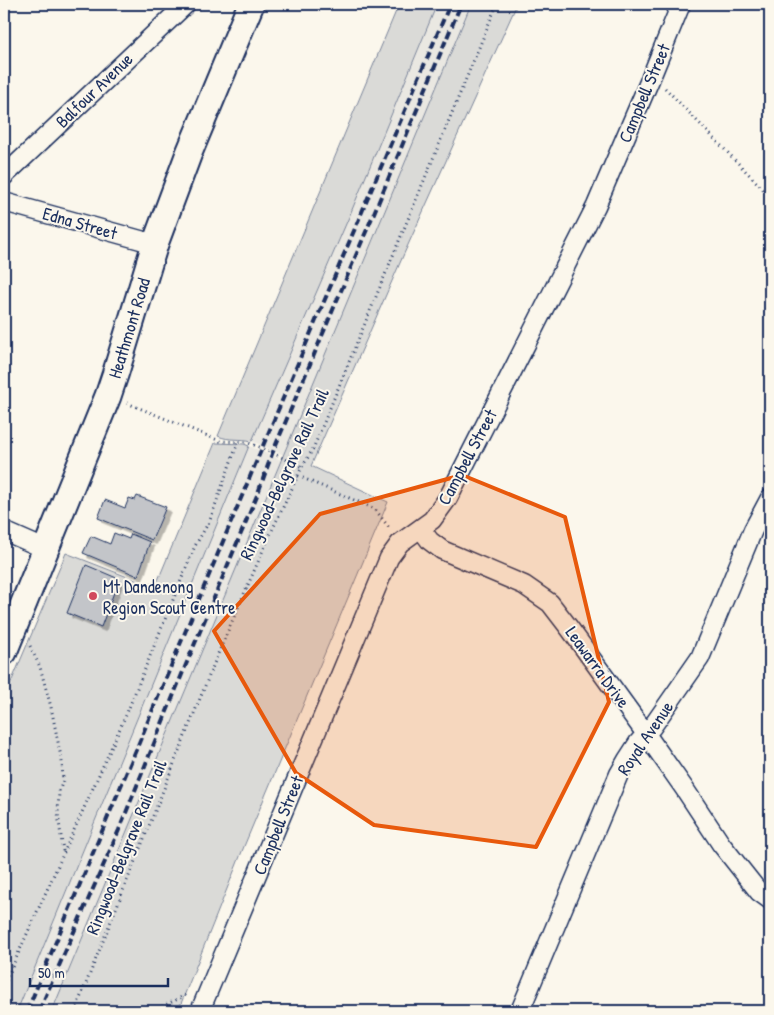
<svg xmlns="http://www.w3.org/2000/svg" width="774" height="1015" viewBox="0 0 774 1015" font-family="'Patrick Hand',sans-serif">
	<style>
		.built { fill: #eae8e2 }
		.green { fill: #dadad7; stroke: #7a849a }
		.building { fill: #c3c5c9; stroke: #1b2f5e; filter: url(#shadow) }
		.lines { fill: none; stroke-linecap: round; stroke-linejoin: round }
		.street-casing { stroke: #1b2f5e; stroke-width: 21 }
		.secondary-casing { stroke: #1b2f5e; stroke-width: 29 }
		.path { stroke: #1b2f5e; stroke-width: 3; stroke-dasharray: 1 4; stroke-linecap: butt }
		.street { stroke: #fbf7ec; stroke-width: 18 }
		.secondary { stroke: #fbf7ec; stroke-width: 25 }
		.rail { stroke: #1b2f5e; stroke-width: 4; stroke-dasharray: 8 4; stroke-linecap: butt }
		.marked { fill: #e8590c; fill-opacity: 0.2; stroke: #e8590c; stroke-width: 4; stroke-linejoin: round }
		.poi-dot { fill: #d1495b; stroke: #fbf7ec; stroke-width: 2 }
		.labels { text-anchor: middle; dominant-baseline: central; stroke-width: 4; stroke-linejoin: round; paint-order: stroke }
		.street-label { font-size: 18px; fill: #1b2f5e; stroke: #fbf7ec }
		.poi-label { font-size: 18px; fill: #1b2f5e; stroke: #fbf7ec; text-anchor: start }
	</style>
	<defs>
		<filter id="shadow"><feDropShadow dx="4.5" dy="4.5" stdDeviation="0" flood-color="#0004"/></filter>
	</defs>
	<rect width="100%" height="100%" fill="#fbf7ec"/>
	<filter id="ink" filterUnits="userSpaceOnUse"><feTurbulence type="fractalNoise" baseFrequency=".02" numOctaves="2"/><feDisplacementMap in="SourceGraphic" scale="10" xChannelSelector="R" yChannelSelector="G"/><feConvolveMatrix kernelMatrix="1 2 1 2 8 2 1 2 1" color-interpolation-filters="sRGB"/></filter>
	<g filter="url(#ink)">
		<path class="built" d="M437,4h34l-187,451 -32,-14 97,-224z
			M249,446l32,14 -229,551h-35z"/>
		<path class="green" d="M399,4h38l-88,213 -97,224c-11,-3 -23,0 -34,-5z
			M471,4h46l-114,252 -92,210 77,36 -143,342 -67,167h-126z
			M215,443l29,1 5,2 -232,565h-13v-312l62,-146 72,28 18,4z"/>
		<path class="building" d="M137,496l29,11 -14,33 -54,-22 7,-18 20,8 4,-10 6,2z
			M114,533l15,6 2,-5 19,8 -12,34 -55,-23 8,-17 19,8z
			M86,565l33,14 -18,48 -34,-14z"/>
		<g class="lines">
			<defs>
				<path id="street" d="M4,176l182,-172
					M4,202l151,42
					M421,529l9,12 12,9 82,35 26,18 20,26 76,105 38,54 37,56 38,48 11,8
					M4,531l41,18
					M200,1011l189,-453 11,-15 32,-23 16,-22 148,-292 56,-131 29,-71
					M520,1011l99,-237 8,-14 11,-17 14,-16 48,-69 53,-128 17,-32"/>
				<path id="secondary" d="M4,652l104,-256 7,-21 40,-131 34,-91 62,-149"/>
			</defs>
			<use href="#street" class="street-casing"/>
			<use href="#secondary" class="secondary-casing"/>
			<path class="path" d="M665,88l105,108
				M127,403l93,38 26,1 16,6 40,19
				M298,476l77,33 15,20
				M30,646l10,21 11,40 11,55 1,19 -4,10 -1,23 5,37
				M4,985l122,-270 69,-169 15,-26 28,-78
				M4,1009l5,-3
				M49,1011h2
				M75,1011l142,-355 51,-117 34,-72 11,-18 184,-445
				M153,1011l35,-17"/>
			<use href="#street" class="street"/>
			<use href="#secondary" class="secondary"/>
			<path class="rail" d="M27,1011l235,-563 188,-444
				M39,1011l80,-181 66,-163 73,-174 14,-39 107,-253 82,-197"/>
		</g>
	</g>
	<path class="marked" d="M462,475l103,42 44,185 -73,145 -162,-22 -78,-52 -82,-142 106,-117z"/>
	<circle class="poi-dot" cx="93" cy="596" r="5"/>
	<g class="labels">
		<g class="street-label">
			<text transform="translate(94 90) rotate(-44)">Balfour Avenue</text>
			<text transform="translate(644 93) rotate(-67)">Campbell Street</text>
			<text transform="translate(80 223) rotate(16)">Edna Street</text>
			<text transform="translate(129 328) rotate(-73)">Heathmont Road</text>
			<text transform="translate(467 457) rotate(-62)">Campbell Street</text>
			<text transform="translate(284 474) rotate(-65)">Ringwood-Belgrave Rail Trail</text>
			<text transform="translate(598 667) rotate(54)">Leawarra Drive</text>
			<text transform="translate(645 738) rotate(-56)">Royal Avenue</text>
			<text transform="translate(278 825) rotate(-68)">Campbell Street</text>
			<text transform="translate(126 847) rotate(-68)">Ringwood-Belgrave Rail Trail</text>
		</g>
		<g class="poi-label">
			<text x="103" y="586">Mt Dandenong<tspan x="103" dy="21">Region Scout Centre</tspan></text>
		</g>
	</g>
	<rect width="774" height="1015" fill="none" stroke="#fbf7ec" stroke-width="20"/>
	<rect x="10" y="10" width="754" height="995" fill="none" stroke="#1b2f5e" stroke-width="2" filter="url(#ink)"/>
	<path d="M30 978v8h138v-8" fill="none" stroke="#1b2f5e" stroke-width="2.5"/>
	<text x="38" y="978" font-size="15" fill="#1b2f5e" stroke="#fbf7ec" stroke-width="4" paint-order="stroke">50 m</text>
</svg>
